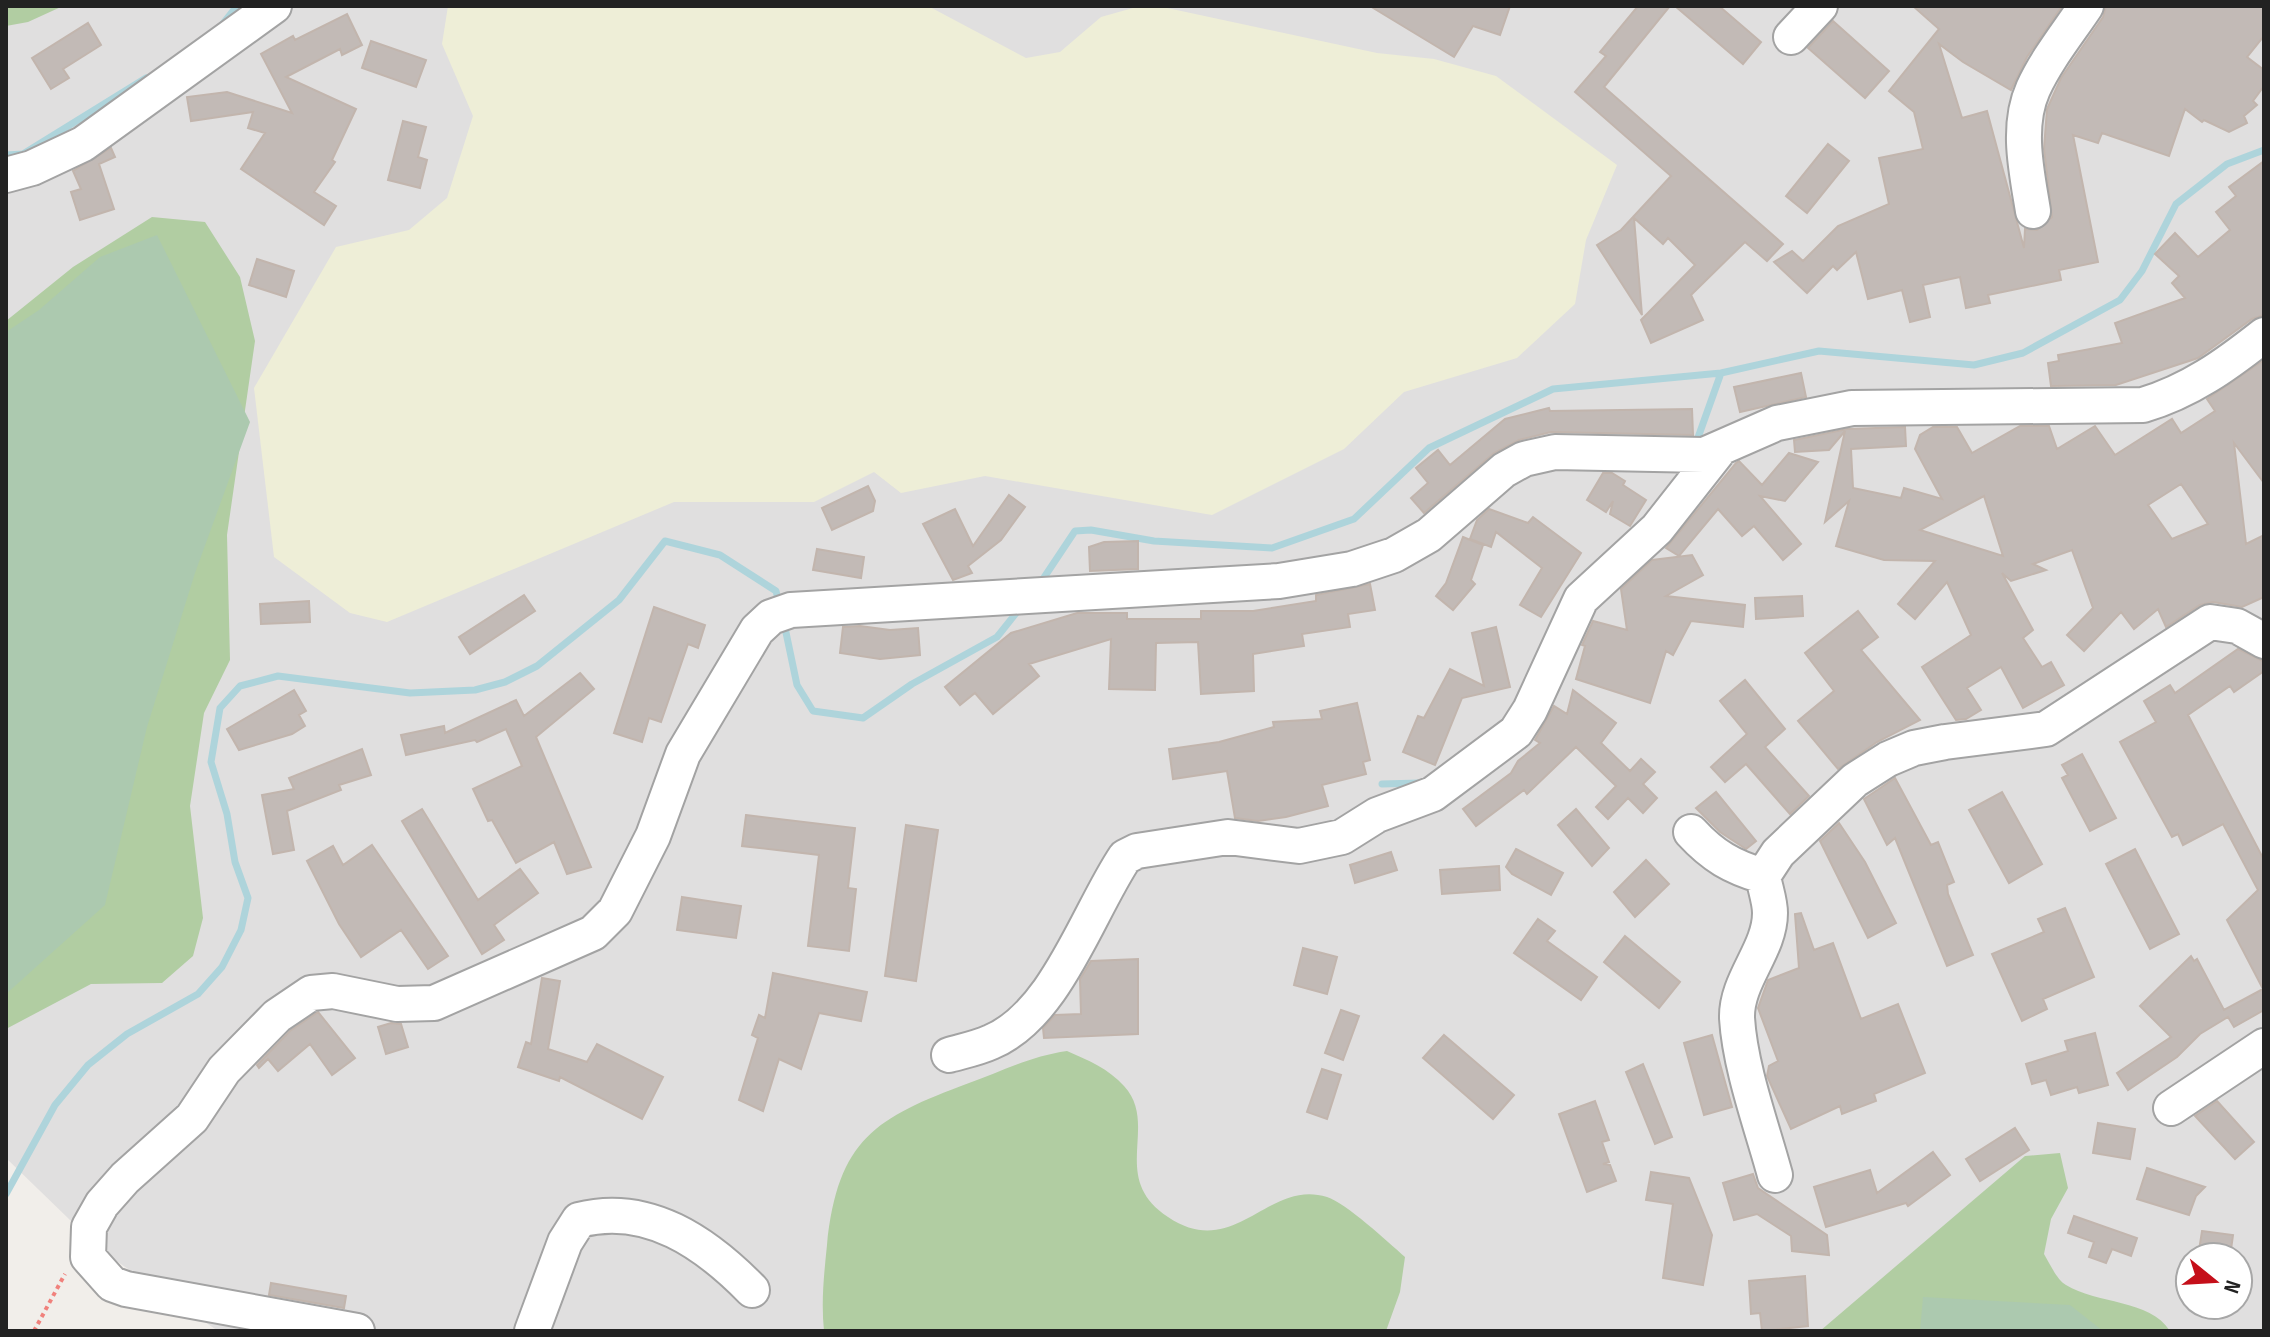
<svg xmlns="http://www.w3.org/2000/svg" width="2270" height="1337" viewBox="0 0 2270 1337" font-family="'Sofia Sans Condensed',sans-serif">
	<style>
		.residential { fill: #e0dfdf; fill-rule: evenodd }
		.farmland { fill: #eeeed7 }
		.forest { fill: #b1cda2 }
		.cemetery { fill: #acc9af }
		.lines { fill: none; stroke-linecap: round; stroke-linejoin: round }
		.stream { stroke: #aed4db; stroke-width: 7 }
		.building { fill: #c2bab6; stroke: #c2b5ad; stroke-width: 2; fill-rule: evenodd }
		.minor-casing { stroke: #a3a3a3; stroke-width: 38 }
		.path { stroke: #f0817c; stroke-width: 4; stroke-dasharray: 4 4; stroke-linecap: butt }
		.minor { stroke: #fff; stroke-width: 34 }
	</style>
	<rect width="100%" height="100%" fill="#f1eeea"/>
	<path class="residential" d="M6,6h2258v1325h-2046l-116,-80 -96,-93zM2190,1257h48v48h-48z"/>
	<path class="farmland" d="M448,6h480l98,52 34,-6 41,-35 39,-11h18l219,47 57,6 62,17 121,89 -31,75 -11,64 -58,54 -113,34 -60,57 -132,66 -227,-39 -84,17 -27,-21 -60,30h-140l-287,120 -37,-9 -76,-56 -20,-169 82,-141 73,-17 38,-32 26,-82 -31,-72z"/>
	<path class="forest" d="M6,6h57l-35,16 -22,4z
		M152,217l53,5 35,55 15,64 -28,194 3,125 -26,53 -14,93 13,112 -10,38 -31,27 -71,1 -85,45v-708l67,-54z
		M1067,1051c21,9 42,18 57,35 36,39 -16,92 44,131 67,45 100,-39 159,-20 19,6 61,45 78,60l-5,35 -14,39h-562c-3,-29 0,-57 3,-86 11,-106 48,-127 142,-162 34,-12 62,-27 98,-32z
		M2060,1153l8,35 -17,31 -7,35c6,10 13,26 22,31 30,19 84,14 104,46h-350l205,-175z"/>
	<path class="cemetery" d="M157,235l93,187 -55,151 -48,154 -42,178 -99,89v-662l33,-22 61,-53z
		M1923,1297l147,8 33,26h-183z"/>
	<g class="lines">
		<path class="stream" d="M222,25l15,-19
			M6,155l17,-1 123,-76
			M1695,446l26,-73
			M1039,585l36,-54 16,-1 63,11 118,7 82,-29 75,-71 124,-59 168,-16 98,-22 155,14 49,-12 97,-53 22,-29 34,-67 51,-40 37,-14
			M784,623l13,62 16,26 50,7 49,-34 85,-47 24,-30
			M1382,784l38,-1
			M6,1194l49,-89 33,-40 39,-31 71,-40 24,-27 19,-37 7,-32 -13,-36 -8,-48 -16,-52 9,-54 20,-22 38,-10 132,17 65,-3 30,-8 32,-16 82,-66 46,-59 55,14 56,36 3,12"/>
	</g>
	<path class="building" d="M1370,6h140l-10,29 -27,-9 -19,31z
		M1638,6h32l-66,81 179,157 -16,17 -22,-19 -54,53 12,25 -52,23 -10,-23 54,-55 -27,-27 -5,6 -29,-26 8,97 -45,-70 24,-15 50,-54 -96,-84 31,-36 -6,-4z
		M1675,6h44l42,36 -18,22z
		M1913,6h149l-35,51 -16,33 -48,-28 -24,-18 23,74 25,-7 37,137 1,-19 12,1 15,-13 -8,-68 3,-40 14,-31 42,-61 3,-11h158v30l-17,21 17,13v16l-11,15 4,4 -13,11 3,7 -18,9 -25,-12 -2,2 -17,-13 -16,47 -67,-23 -4,10 -25,-8 25,127 -39,8 2,10 -73,15 2,8 -24,5 -6,-31 -37,8 7,32 -20,5 -8,-32 -34,9 -12,-47 -19,18 -4,-4 -26,27 -33,-31 18,-11 11,10 35,-35 51,-22 -10,-46 44,-9 -9,-37 -25,-21 50,-62z
		M347,14l15,31 -20,10 -2,-6 -54,28 70,32 -24,51 3,2 -21,30 22,14 -12,19 -83,-56 24,-36 -17,-5 5,-16 -62,9 -4,-24 40,-5 65,21 -31,-59 32,-18 2,4z
		M1833,21l56,50 -24,27 -57,-50z
		M88,23l13,22 -38,24 6,9 -18,11 -19,-31z
		M371,41l55,19 -10,27 -54,-19z
		M403,121l23,6 -8,30 9,3 -7,28 -32,-8z
		M1828,144l21,17 -42,52 -21,-17z
		M111,148l4,9 -16,7 15,45 -34,11 -9,-28 10,-3 -8,-18z
		M2264,161v154l-12,4 -54,39 -82,27 -65,1 -3,-23 11,-2 -1,-6 64,-12 -7,-20 70,-25 -13,-15 7,-7 -24,-22 20,-21 23,24 32,-27 -14,-18 20,-16 -7,-9z
		M257,259l37,12 -8,26 -37,-12z
		M2264,360v123l-30,-40 12,101 18,-9v62l-22,10 -29,-5 -13,3 -34,22 -8,-18 -24,20 -13,-17 -37,39 -17,-16 26,-27 -21,-58 -39,14 13,6 -35,11 -9,-8 31,57 -10,8 19,29 9,-5 13,23 -41,23 -22,-41 -34,21 14,22 -15,9 -10,1 -34,-53 49,-32 -24,-53 -32,37 -17,-15 37,-43 -51,-1 -48,-14 13,-45 -24,21 20,-91 -16,19 -34,2 -1,-12 53,-11 58,-2 1,19 -55,3 2,39 48,10 3,-10 38,11 -27,-50 5,-14 13,-8h24l15,26 48,-27h29l8,23 38,-23 20,29 57,-36 9,14 34,-22 -8,-12zM2181,484l27,40 -36,15 -24,-34zM1984,496l19,60 -83,-26 45,-24z
		M1801,373l5,24 -66,15 -6,-25z
		M1549,408l1,3 142,-2 1,26 -142,-3 -32,8 -25,13 -70,60 -13,-15 17,-15 -12,-15 22,-18 12,15 55,-46z
		M1789,453l29,9 -33,39 -25,-5 41,48 -18,16 -29,-34 -12,10 -24,-27 -39,47 -13,-8 70,-85 3,-2 23,24z
		M1603,473h9l13,8 -2,4 23,15 -16,26 -20,-12 3,-13 -7,11 -19,-12z
		M868,486l7,15 -2,10 -41,19 -10,-22z
		M1009,495l16,12 -24,33 -33,26 4,7 -19,7 -30,-56 32,-15 18,37z
		M1489,509l39,14 5,-6 48,36 -40,64 -21,-12 22,-37 -46,-36 -5,15 -21,-8 7,-19z
		M1463,537l20,8 -12,35 4,4 -22,26 -17,-14 10,-13z
		M1138,541v28l-48,2 -1,-24 15,-5z
		M817,549l47,8 -3,21 -48,-8z
		M1692,555l11,20 -37,21 79,9 -2,22 -52,-6 -18,34 -7,-4 -16,52 -74,-24 9,-33 -3,-1 11,-24 34,9 -6,-41 31,-29z
		M1370,584l5,26 -27,4 2,13 -48,7 2,12 -51,8 1,37 -53,3 -3,-52 -42,1 -1,47 -46,-1 2,-50 -82,25 10,12 -46,38 -18,-21 -15,12 -15,-18 66,-54 66,-20h50v6h74v-8h52l63,-10v-6z
		M524,595l11,16 -65,43 -11,-17z
		M1802,596l1,20 -47,3 -1,-21z
		M309,601l1,21 -49,2 -1,-20z
		M654,607l51,18 -7,23 -10,-4 -27,78 -12,-4 -7,24 -28,-9z
		M1858,611l20,26 -17,13 59,70 -43,22 -39,27 -40,-48 36,-30 -29,-38z
		M860,626l30,4 28,-2 2,27 -40,4 -40,-6 3,-26z
		M1496,627l14,60 -48,11 -27,67 -32,-13 15,-36 6,2 26,-49 34,17 -12,-53z
		M2238,649l25,12 1,10 -30,21 -4,-6 -42,29 76,145v150l-30,17 -6,-10 -28,17 -23,23 -49,33 -11,-17 54,-36 -31,-31 51,-50 3,5 3,-2 27,51 39,-21 -36,-69 31,-30 -35,-66 -40,21 -5,-11 -6,3 -52,-95 36,-20 -12,-21 26,-16 5,8z
		M580,673l14,16 -58,48 55,130 -24,7 -13,-32 -38,21 -24,-43 -4,1 -15,-32 49,-23 -16,-37 -29,13 -2,-2 -69,15 -5,-20 43,-9 1,7 71,-33 8,16z
		M1745,680l40,49 -20,18 44,49 -19,18 -44,-50 -21,18 -14,-15 36,-33 -27,-33z
		M294,690l12,21 -7,4 6,11 -13,8 -53,16 -12,-21z
		M1573,690l43,33 -15,20 29,28 11,-12 14,13 -12,12 14,14 -14,15 -15,-15 -20,21 -12,-12 20,-21 -40,-39 -49,47 -3,-4 -48,36 -13,-17 48,-36 7,-12 22,-18 -5,-3 19,-34 13,8z
		M1357,703l13,57 -7,2 3,12 -44,11 6,21 -42,11 -28,4 -23,-3 -8,-47 -54,8 -4,-30 50,-7 55,-15 -1,-5 49,-3 -2,-8z
		M362,749l9,26 -32,10 2,5 -54,21 7,39 -21,4 -11,-59 32,-6 -5,-11z
		M2082,754l34,64 -26,13 -28,-53 6,-3 -6,-10z
		M1895,778l36,67 7,-3 16,40 -7,3 1,9 25,61 -26,11 -52,-128 -8,7 -23,-46z
		M1716,792l40,49 -10,8 -26,-17 -24,-24z
		M2002,792l40,72 -33,19 -40,-73z
		M422,809l56,91 42,-31 18,24 -44,32 10,15 -22,14 -80,-133z
		M1576,809l33,39 -17,18 -34,-41z
		M746,815l109,13 -7,60 8,1 -7,62 -41,-5 11,-91 -77,-9z
		M1839,823l26,39 31,61 -28,15 -48,-97z
		M906,825l32,5 -22,151 -31,-5z
		M372,845l76,111 -20,13 -27,-39 -40,27 -22,-33 -32,-63 26,-15 10,19z
		M1516,849l47,24 -12,22 -39,-21 -6,-7z
		M2135,849l44,85 -29,15 -44,-85z
		M1391,852l6,18 -42,13 -5,-18z
		M1646,860l23,24 -34,33 -21,-25z
		M1499,866l1,24 -58,4 -2,-24z
		M682,897l59,9 -5,32 -59,-8z
		M2065,908l29,69 -51,22 4,10 -25,12 -30,-67 52,-22 -6,-13z
		M1801,913l13,37 19,-7 28,76 37,-15 27,69 -51,21 2,7 -34,13 -2,-8 -49,23 -24,-53 2,-10 9,-5 -20,-53 10,-28 31,-12 -4,-54z
		M1538,919l17,12 -8,10 50,36 -16,23 -67,-47z
		M1625,936l55,46 -21,26 -55,-46z
		M1303,948l34,9 -10,37 -33,-9z
		M1138,959v75l-94,4 -1,-10 12,-13 26,-1 -1,-35 11,-18z
		M773,973l94,19 -6,29 -42,-8 -18,56 -22,-10 -16,52 -24,-11 19,-62 -6,-3 7,-20 6,3z
		M542,978l18,3 -12,68 39,13 10,-18 66,33 -21,42 -82,-42 -1,4 -41,-14 8,-25 5,2z
		M1341,1010l18,6 -16,44 -18,-7z
		M318,1012l37,46 -23,17 -22,-31 -32,27 -10,-12 -9,9 -2,-3 33,-34z
		M391,1023l10,1 7,23 -22,7 -8,-27z
		M2095,1033l13,52 -29,8 -2,-6 -26,8 -5,-15 -14,4 -6,-20 42,-13 -3,-10z
		M1444,1035l70,60 -21,24 -70,-61z
		M1712,1035l20,72 -28,8 -20,-72z
		M1643,1064l29,73 -17,7 -29,-72z
		M1322,1069l19,6 -14,44 -20,-7z
		M1595,1101l14,39 -7,2 7,20 -6,2 7,1 6,16 -29,11 -28,-78z
		M2217,1101l37,41 -19,17 -40,-43z
		M2098,1123l37,6 -5,30 -37,-6z
		M2015,1128l14,22 -49,31 -14,-22z
		M1933,1152l17,23 -42,31 -2,-3 -80,24 -12,-40 56,-17 7,23z
		M2147,1168l58,19 -9,9 -7,19 -52,-16z
		M1651,1172l38,6 23,57 -9,50 -40,-7 10,-74 -27,-4z
		M1753,1174l5,14 69,47 2,20 -37,-4 -1,-15 -34,-22 -23,6 -11,-37z
		M2074,1216l63,22 -6,18 -19,-7 -6,14 -17,-6 5,-15 -26,-9z
		M2202,1231l31,4 -3,22h-32z
		M1805,1276l3,50 -46,5 -2,-18 -9,1 -2,-33z
		M271,1283l75,13 -2,12 -75,-13z"/>
	<g class="lines">
		<defs>
			<path id="minor" d="M1791,37l29,-31
				M6,175l26,-7 51,-24 191,-138
				M2033,211c-6,-38 -17,-84 0,-122 13,-29 35,-56 53,-83
				M1691,832c22,24 41,35 72,44
				M949,1055c14,-4 29,-7 42,-13 65,-27 97,-130 134,-185l12,-6 91,-14 71,9 43,-9 35,-22 56,-21 83,-62 14,-22 51,-111 76,-70 63,-80
				M2171,1108l93,-62
				M1775,1175c-13,-48 -35,-107 -38,-157 -1,-38 33,-68 33,-105 0,-12 -5,-25 -7,-37l15,-23 77,-73 33,-21 26,-11 31,-6 101,-13 164,-107 27,4 27,15
				M357,1331l-231,-42 -14,-5 -24,-27 1,-30 13,-23 23,-26 67,-60 32,-48 53,-54 34,-23 22,-2 64,13 37,-1 159,-70 22,-22 38,-75 30,-82 74,-124 14,-13 20,-7 488,-29 73,-12 42,-14 35,-20 75,-65 20,-11 31,-7 149,3 73,-32 75,-15 291,-3c47,-14 83,-40 121,-70
				M532,1331l33,-89 14,-22c69,-18 127,23 173,70"/>
		</defs>
		<use href="#minor" class="minor-casing"/>
		<path class="path" d="M34,1331l31,-57"/>
		<use href="#minor" class="minor"/>
	</g>
	<rect width="2270" height="1337" fill="none" stroke="#222222" stroke-width="16"/>
	<g transform="translate(2214 1281) rotate(108)"><circle r="38" fill="#ffffff" stroke="#a7a7a7" stroke-width="2"/>
	<path d="M0-6L14 30L0 20L-14 30Z" fill="#c50f1a"/>
	<text y="-12" font-size="22" font-weight="bold" text-anchor="middle" fill="#222222">N</text>
	</g>
</svg>
